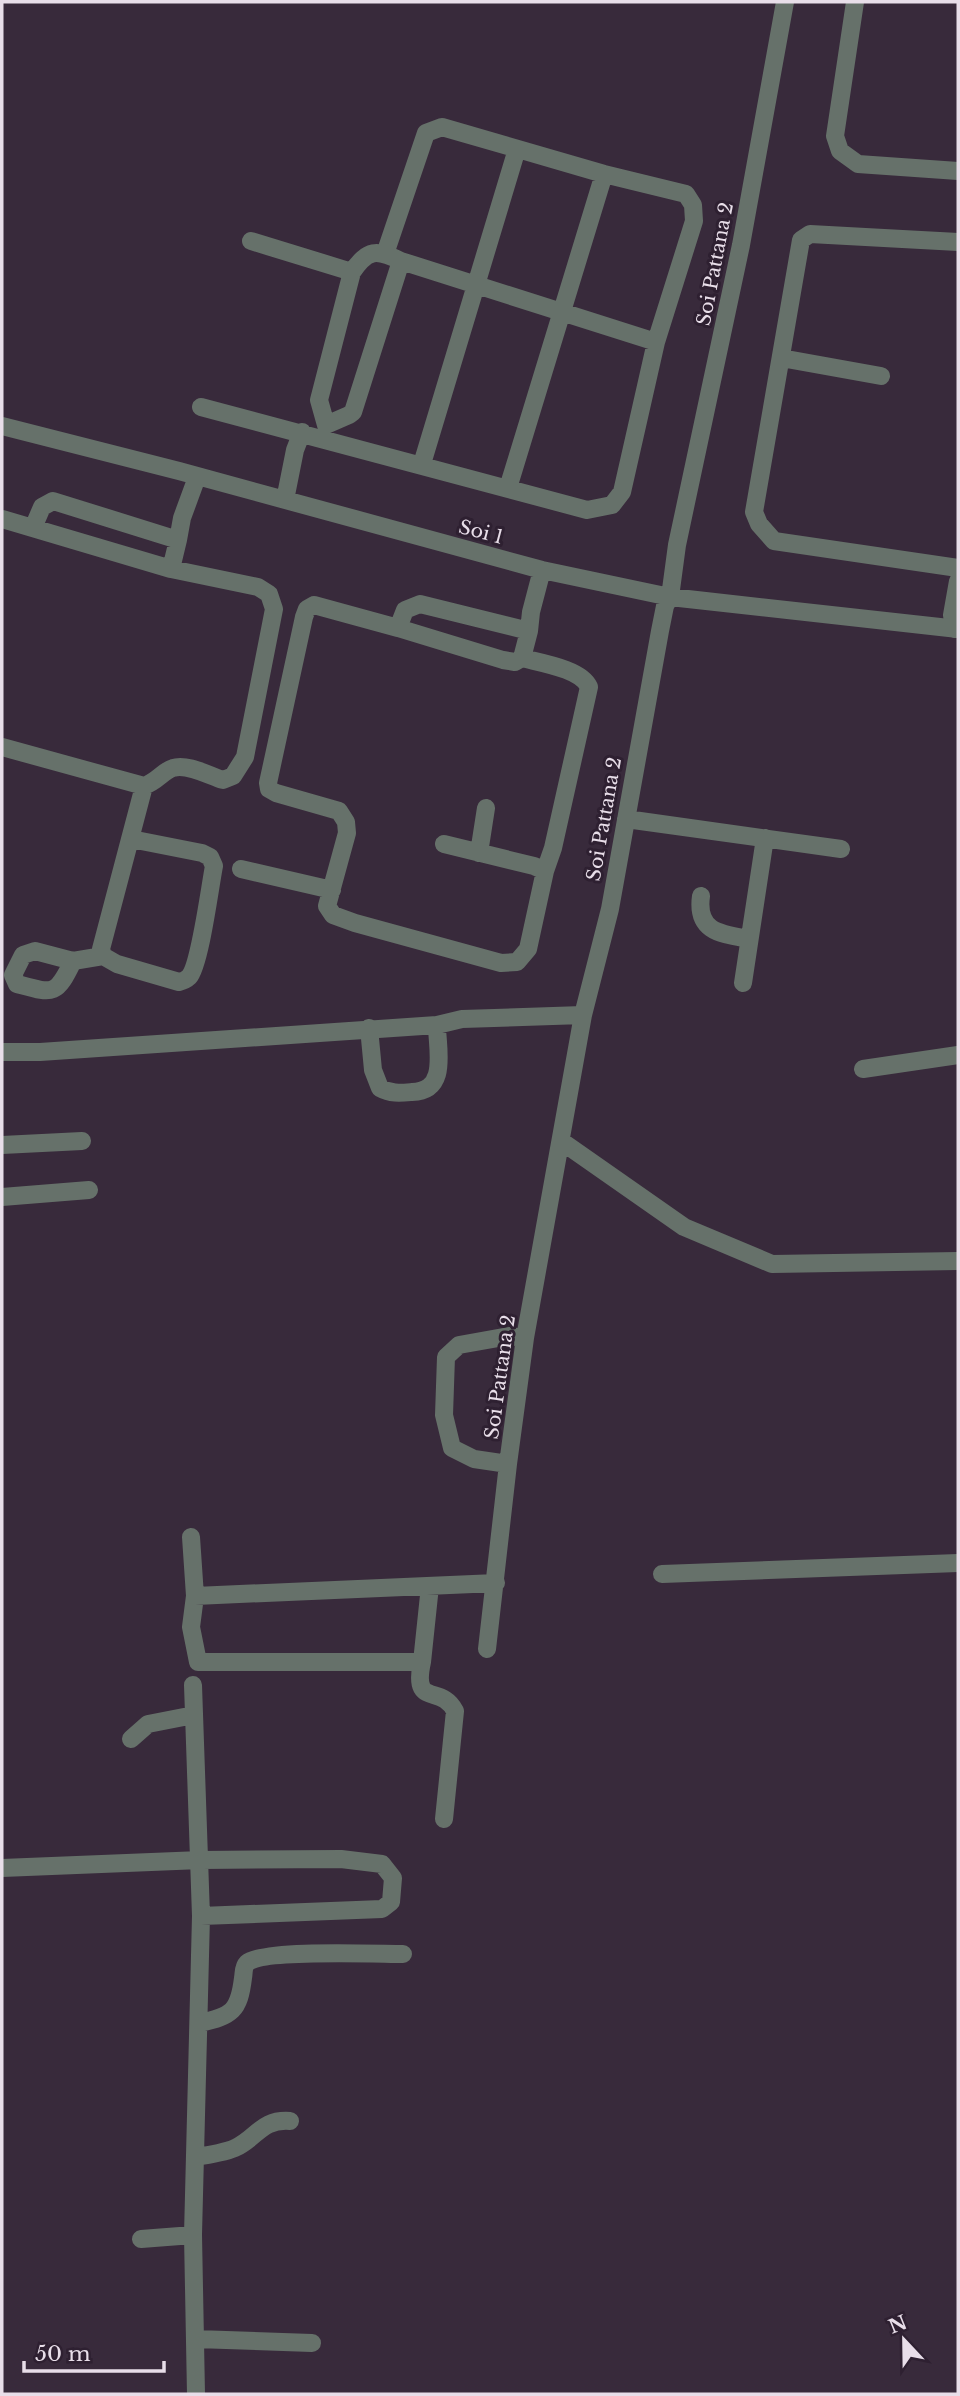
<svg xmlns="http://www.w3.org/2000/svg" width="960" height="2396" viewBox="0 0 960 2396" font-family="'Libre Baskerville',serif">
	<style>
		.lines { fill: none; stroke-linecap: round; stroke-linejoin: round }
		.minor { stroke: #66716a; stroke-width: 18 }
		.labels { text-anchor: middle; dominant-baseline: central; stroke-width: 6; stroke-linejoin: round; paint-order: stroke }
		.street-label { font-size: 19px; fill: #e8dee9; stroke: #2e2031 }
	</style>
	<rect width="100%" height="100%" fill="#382a3b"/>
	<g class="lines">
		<path class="minor" d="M855,2l-20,134 5,15 18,13 100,7
			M251,241l101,31
			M958,242l-148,-8 -9,6 -47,272 5,12 15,17 184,27
			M401,261l-48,151 -4,3 -23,10 -7,-25 33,-128c16,-23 24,-23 49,-11l255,81
			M781,358l100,18
			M201,407l386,103 25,-5 10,-13 34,-150 38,-121 -1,-16 -7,-11 -82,-20 -162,-47 -16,6 -41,121
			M2,426l177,45 363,99 128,27 288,32
			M422,464l95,-315
			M508,488l96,-314
			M285,500l10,-50 7,-18
			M2,519l169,50 87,18 11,7 5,15 -29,148 -12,19 -10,4c-13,-4 -36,-17 -50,-12 -10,3 -15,13 -29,18l-142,-39
			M33,528l9,-21 11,-6 125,39 -7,29
			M178,540l4,-22 15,-41
			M420,604l109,27 -7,27 -7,4 -12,-2 -105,-32 7,-18z
			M398,628l-84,-23 -7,4 -3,8 -36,166 1,6 7,4 63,18 7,11 1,11 -20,73 6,9 22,8 146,40 16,-1 11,-13 17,-78
			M954,629l-2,-14 6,-34
			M529,631l2,-19 11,-42
			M626,819l215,30
			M131,839l71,14 8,4 4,9c-4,20 -14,99 -25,111 -3,3 -6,4 -10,5l-62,-18 -14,-8 -2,-7 43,-163
			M444,844l90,22 11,5 8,-23 36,-161c-8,-18 -48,-24 -67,-29
			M479,853l7,-45
			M241,869l91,21
			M701,896c-5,36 20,38 48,43
			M73,961c-17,35 -19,33 -56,23l-4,-9 10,-20 12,-4 38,10 30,-5
			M743,983l22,-145
			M369,1028l4,42 7,18c11,6 20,5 32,4 37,-1 25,-43 25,-67
			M2,1052h38l397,-27 25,-6 121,-4
			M863,1069l95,-14
			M561,1141l123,86 88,37 186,-3
			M2,1145l80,-4
			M2,1197l87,-7
			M508,1464l-34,-5 -22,-11 -8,-33 2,-58 13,-12 50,-9 16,2
			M191,1537l4,59 -4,31 7,35h224l8,-76
			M662,1574l296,-11
			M195,1596l301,-13
			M487,1649l21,-185 17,-126 58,-323 27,-106 50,-278 5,-25 5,-9 7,-52 64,-300 44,-243
			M422,1662c-10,47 19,21 33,49l-11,108
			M193,1685l8,231 -8,319 3,159
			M131,1739l17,-15 46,-9
			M2,1868l199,-8 140,-1 41,5 11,14 -2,24 -9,7 -181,7
			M200,2023c32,-7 39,-12 43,-45 1,-5 0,-11 4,-15 15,-14 130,-9 156,-9
			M195,2157c14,-2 28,-4 40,-9 23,-11 26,-29 55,-27
			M141,2239l52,-4
			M196,2339l116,4"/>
	</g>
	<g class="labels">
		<g class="street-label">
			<text transform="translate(715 264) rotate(-79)">Soi Pattana 2</text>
			<text transform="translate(481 532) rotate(15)">Soi 1</text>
			<text transform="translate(604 819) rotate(-80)">Soi Pattana 2</text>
			<text transform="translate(500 1377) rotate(-82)">Soi Pattana 2</text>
		</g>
	</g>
	<rect width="960" height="2396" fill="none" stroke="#e8dee9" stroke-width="7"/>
	<g transform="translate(904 2340) rotate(338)" stroke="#2e2031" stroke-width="5" paint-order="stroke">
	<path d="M0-5L12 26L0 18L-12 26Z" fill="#e8dee9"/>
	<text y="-10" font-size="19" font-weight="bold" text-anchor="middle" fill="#e8dee9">N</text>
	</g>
	<path d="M24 2361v10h140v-10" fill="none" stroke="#e8dee9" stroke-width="3.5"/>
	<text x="35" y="2361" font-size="21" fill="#e8dee9" stroke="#2e2031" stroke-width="5" paint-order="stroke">50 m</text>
</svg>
